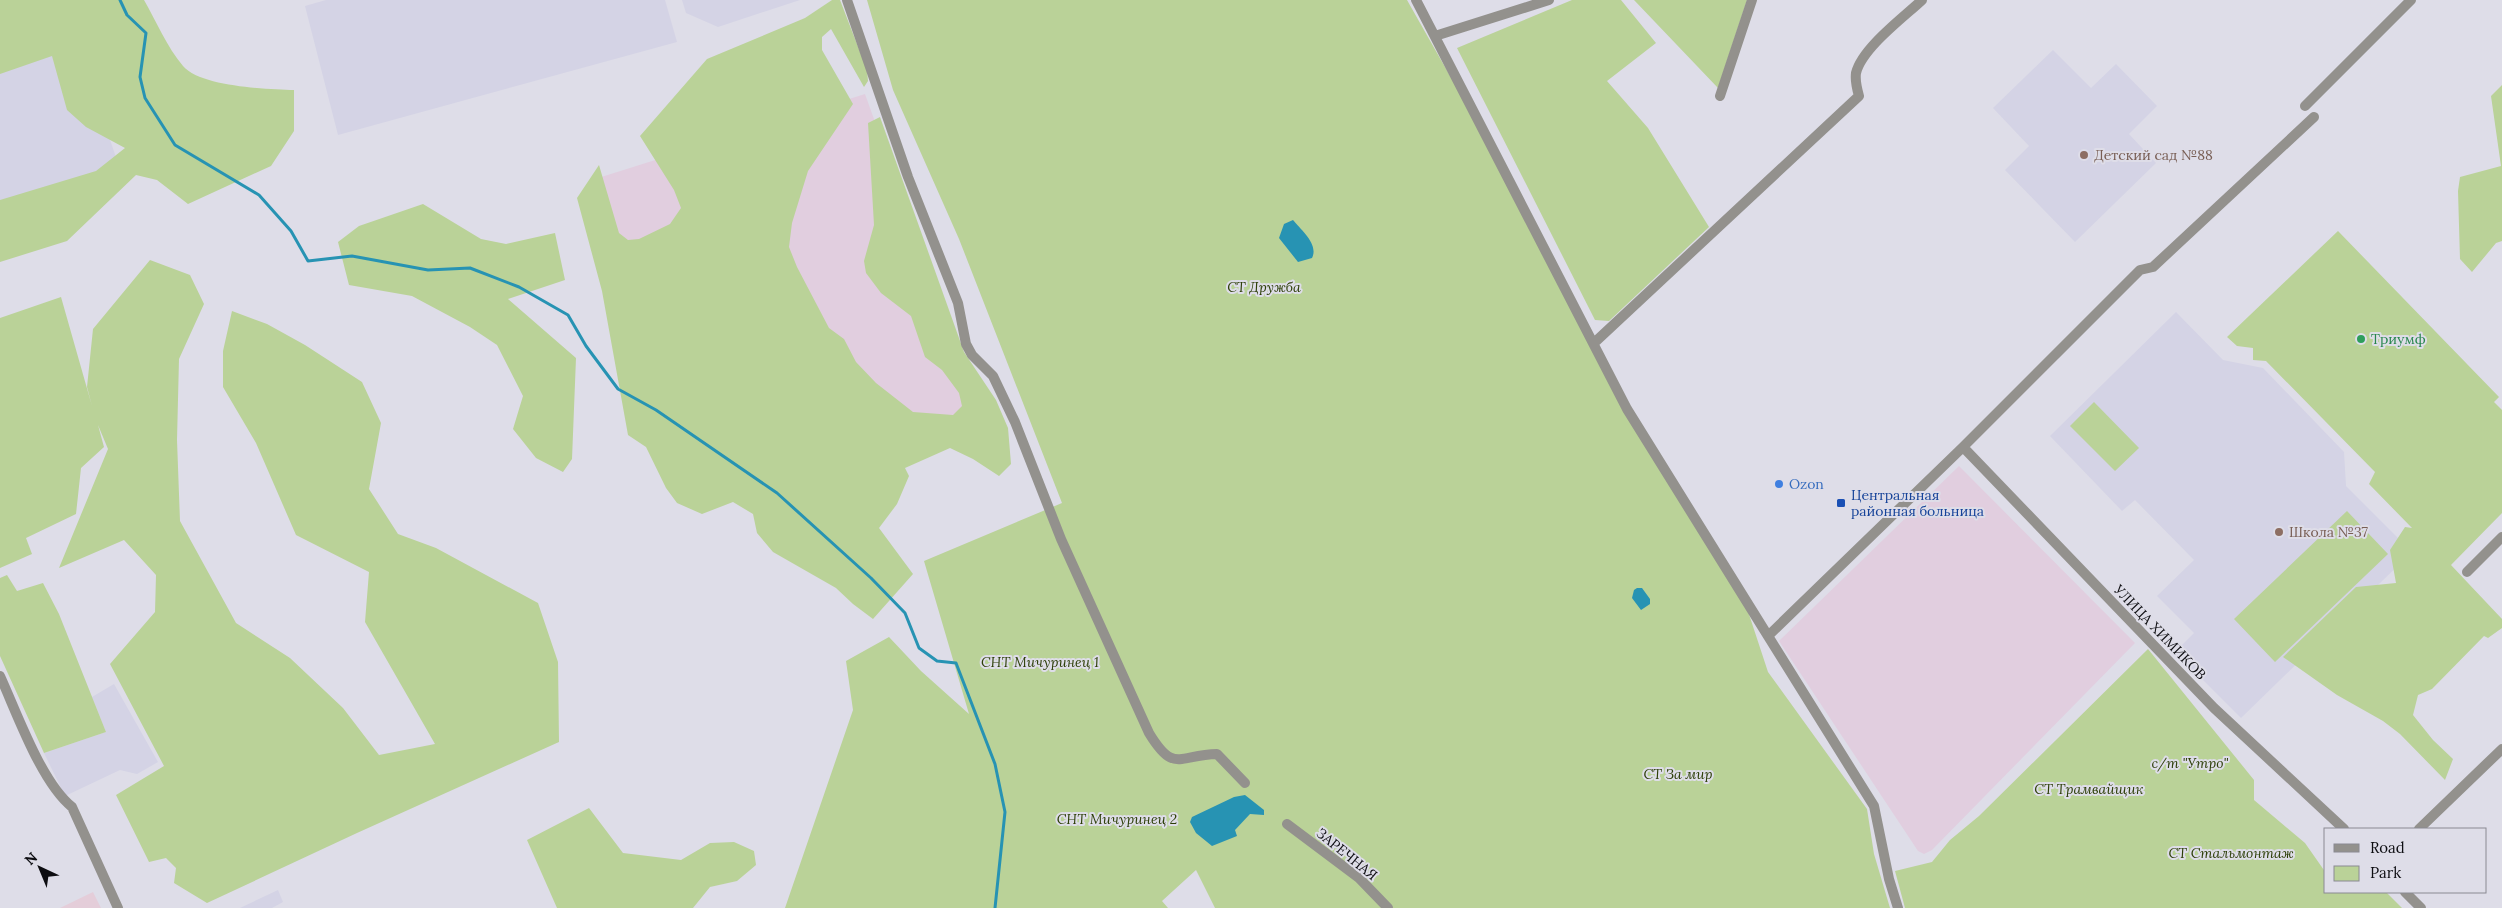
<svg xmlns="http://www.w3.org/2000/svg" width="2502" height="908" viewBox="0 0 2502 908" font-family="Lora,serif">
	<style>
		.commercial { fill: #e4cdd9 }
		.built { fill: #d4d3e5 }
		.medical { fill: #e1cedf }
		.green { fill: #bad298 }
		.water { fill: #2793b3 }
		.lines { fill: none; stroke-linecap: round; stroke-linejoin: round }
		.stream { stroke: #2793b3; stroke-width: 3 }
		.minor { stroke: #93918d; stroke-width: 10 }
		.education-dot { fill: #8d6e63; stroke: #dedde8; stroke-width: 2 }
		.leisure-dot { fill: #2e9e5b; stroke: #dedde8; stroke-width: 2 }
		.shop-dot { fill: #3f7fe0; stroke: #dedde8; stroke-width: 2 }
		.transit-dot { fill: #1a4fb4; stroke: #dedde8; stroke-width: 2 }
		.labels { text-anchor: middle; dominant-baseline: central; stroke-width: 4; stroke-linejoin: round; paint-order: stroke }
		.education-label { font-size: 14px; fill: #785e54; stroke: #dedde8; text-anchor: start }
		.park-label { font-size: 14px; font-style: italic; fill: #2d3f08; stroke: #dedde8 }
		.leisure-label { font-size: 14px; fill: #27864d; stroke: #dedde8; text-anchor: start }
		.shop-label { font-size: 14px; fill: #366cbe; stroke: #dedde8; text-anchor: start }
		.transit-label { font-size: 14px; fill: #164399; stroke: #dedde8; text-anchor: start }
		.street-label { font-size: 14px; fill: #0d0d11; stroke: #dedde8 }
	</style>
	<rect width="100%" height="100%" fill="#dedde8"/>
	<path class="commercial" d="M93,892l8,16h-41z"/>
	<path class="built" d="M326,0h339l12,42 -339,93 -33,-129z
		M682,0h118l-82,27 -32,-14z
		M74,34l47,138 -121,37v-152z
		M2053,50l38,38 25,-24 41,42 -28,28 27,29 -81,79 -70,-72 24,-24 -36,-38z
		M2176,312l47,48 40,8 81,84 2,34 66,66 -171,166 -66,-66 19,-19 -37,-37 37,-36 -59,-60 -13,11 -72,-75z
		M114,684l44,78 -21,12 -17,-4 -55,26 -21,-43 62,-21 -14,-35z
		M278,890l5,12 -11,6h-32z"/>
	<path class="medical" d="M865,94l118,330 -330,-33 -58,-212z
		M1959,466l176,177 -203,207 -8,4 -6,-3 -139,-210z"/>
	<path class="green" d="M0,0h144c12,21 23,47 39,66 18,21 84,23 111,24v41l-23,35 -83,38 -31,-24 -21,-5 -69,66 -67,21v-62l96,-29 29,-23 -39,-21 -19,-17 -15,-54 -52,18z
		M832,0h8l27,70 1,11 -4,6 -33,-58 -9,8v13l31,54 -45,67 -16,52 -3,24 8,20 32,61 15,11 12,23 20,21 37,29 40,3 9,-9 -3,-13 -17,-23 -17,-13 -14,-41 -30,-23 -15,-20 -2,-12 10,-36 -6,-102 12,-6 84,235 32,48 12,28 3,36 -12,12 -26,-17 -23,-11 -45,20 4,8 -12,28 -18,24 34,46 -40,45 -20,-15 -17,-16 -63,-36 -16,-19 -4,-19 -20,-12 -31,12 -25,-11 -11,-15 -20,-41 -18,-12 -26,-144 -25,-93 22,-33 20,68 9,7 11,-1 31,-15 11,-16 -7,-18 -34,-54 67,-77 98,-41z
		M867,0h540l111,196 105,207 119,190 26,79 99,137 7,45 16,54h-675l-19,-38 -34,31 6,7h-383l68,-198 -7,-49 43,-24 32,34 48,43 -45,-153 138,-58 -103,-264 -66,-149z
		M1572,0h49l35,43 -49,38 41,47 61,99 -100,94 -14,-1 -138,-272z
		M1634,0h113l-29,88z
		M2502,85v156l-6,2 -24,29 -12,-13 -2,-68 2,-14 41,-11 -10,-70z
		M423,204l58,35 25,5 49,-11 10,47 -57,19 68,59 -4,101 -9,13 -27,-14 -23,-29 10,-33 -26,-51 -27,-18 -58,-31 -63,-11 -11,-43 21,-16z
		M2338,231l161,166 -5,5 8,8v103l-51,52 51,54v9l-14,10 -4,-2 -52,53 -14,6 -5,20 20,25 20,19 -8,21 -45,-46 -17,-13 -46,-26 -54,-38 73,-70 40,-4 -6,-33 15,-23 7,1 -43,-44 6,-12 -109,-111 -13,-1v-12l-16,-2 -10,-9z
		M150,260l40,15 14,29 -25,55 -2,81 3,81 56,102 54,35 53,50 36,47 56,-11 -70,-122 4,-50 -73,-37 -40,-92 -33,-56v-36l9,-40 35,13 38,21 57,37 19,41 -12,66 29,45 38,14 102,55 20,59 1,80 -202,91 -150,70 -33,-20 2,-15 -10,-10 -17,4 -33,-67 48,-29 -54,-102 45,-52 1,-37 -32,-35 -65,28 49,-119 -10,-24 6,22 -23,21 -5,46 -50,24 6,16 -32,14v-250l61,-21 31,109 -5,-19 6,-58z
		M2094,402l45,46 -24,23 -45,-45z
		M2347,511l41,43 -113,108 -41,-43z
		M7,575l10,16 26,-8 16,31 47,118 -62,21 -44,-97v-78z
		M2148,649l106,131v20l51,43 21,30v19h60l16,16h-497l-10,-37 37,-9 18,-22 29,-24z
		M589,808l34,45 58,7 29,-17 24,-1 20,9 2,14 -19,16 -27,6 -17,21h-136l-30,-68z"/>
	<path class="water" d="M1293,220c8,10 26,24 19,38l-14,4 -19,-24 5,-14z
		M1637,588h5l8,11v5l-9,6 -9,-12 2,-8z
		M1245,795l19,15v5l-14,-1 -15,16 2,6 -25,10 -16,-13 -6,-11 2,-5 42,-20z"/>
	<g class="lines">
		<path class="stream" d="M120,0l7,15 19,18 -6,44 5,21 30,47 84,50 32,36 17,30 44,-5 76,14 42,-2 49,19 49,28 18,31 32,43 38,21 121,83 94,85 34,35 14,35 18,13 19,2 39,101 10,48 -10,96"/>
		<path class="minor" d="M847,0l61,177 50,126 8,41 6,11 21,21 22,46 46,117 88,194c25,41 29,22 68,21l28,29
			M1416,0l211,409 141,227 195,-189 177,-177 13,-3 161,-150
			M1435,36l114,-36
			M1720,96l32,-96
			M2305,106l106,-106
			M1594,343l265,-247c-2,-7 -4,-16 -3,-23 6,-25 48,-56 66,-73
			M1963,447l251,261 130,121
			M2467,572l35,-35
			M1768,636l106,170 15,73 9,29
			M0,676c17,37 41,106 72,131l46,101
			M1287,824l72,54 29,30
			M2419,829l83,-80
			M2405,892l16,16"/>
	</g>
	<g class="education-dot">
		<circle cx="2084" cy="155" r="5"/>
		<circle cx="2279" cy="532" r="5"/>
	</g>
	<circle class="leisure-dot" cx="2361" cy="339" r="5"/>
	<circle class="shop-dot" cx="1779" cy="484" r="5"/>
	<rect class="transit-dot" x="1836" y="498" width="10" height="10" rx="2.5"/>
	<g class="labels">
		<g class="education-label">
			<text x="2094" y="155">Детский сад №88</text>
			<text x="2289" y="532">Школа №37</text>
		</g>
		<g class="park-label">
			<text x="1264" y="287">СТ Дружба</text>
			<text x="1040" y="662">СНТ Мичуринец 1</text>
			<text x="2190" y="763">с/т "Утро"</text>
			<text x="1678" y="774">СТ За мир</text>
			<text x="2089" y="789">СТ Трамвайщик</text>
			<text x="1117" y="819">СНТ Мичуринец 2</text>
			<text x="2231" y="853">СТ Стальмонтаж</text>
		</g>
		<g class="leisure-label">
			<text x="2371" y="339">Триумф</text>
		</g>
		<g class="shop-label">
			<text x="1789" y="484">Ozon</text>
		</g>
		<g class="transit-label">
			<text x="1851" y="495">Центральная<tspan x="1851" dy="16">районная больница</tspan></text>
		</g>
		<g class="street-label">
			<text transform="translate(2160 632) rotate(46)">УЛИЦА ХИМИКОВ</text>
			<text transform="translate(1347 854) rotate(39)">ЗАРЕЧНАЯ</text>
		</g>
	</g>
	<rect x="2324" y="828" width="162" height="65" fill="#dedde8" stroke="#8a8a92"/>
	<rect x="2334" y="844" width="25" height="8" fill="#93918d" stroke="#8a8a92"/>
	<text x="2370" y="853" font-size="15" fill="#0d0d11">Road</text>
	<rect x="2334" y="866" width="25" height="15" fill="#bad298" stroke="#8a8a92"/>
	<text x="2370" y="878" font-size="15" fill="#0d0d11">Park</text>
	<g transform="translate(40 868) rotate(316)" stroke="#dedde8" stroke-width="4" paint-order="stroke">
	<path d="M0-4L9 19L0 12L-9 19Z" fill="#0d0d11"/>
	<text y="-8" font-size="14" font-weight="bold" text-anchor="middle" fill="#0d0d11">N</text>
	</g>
</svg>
